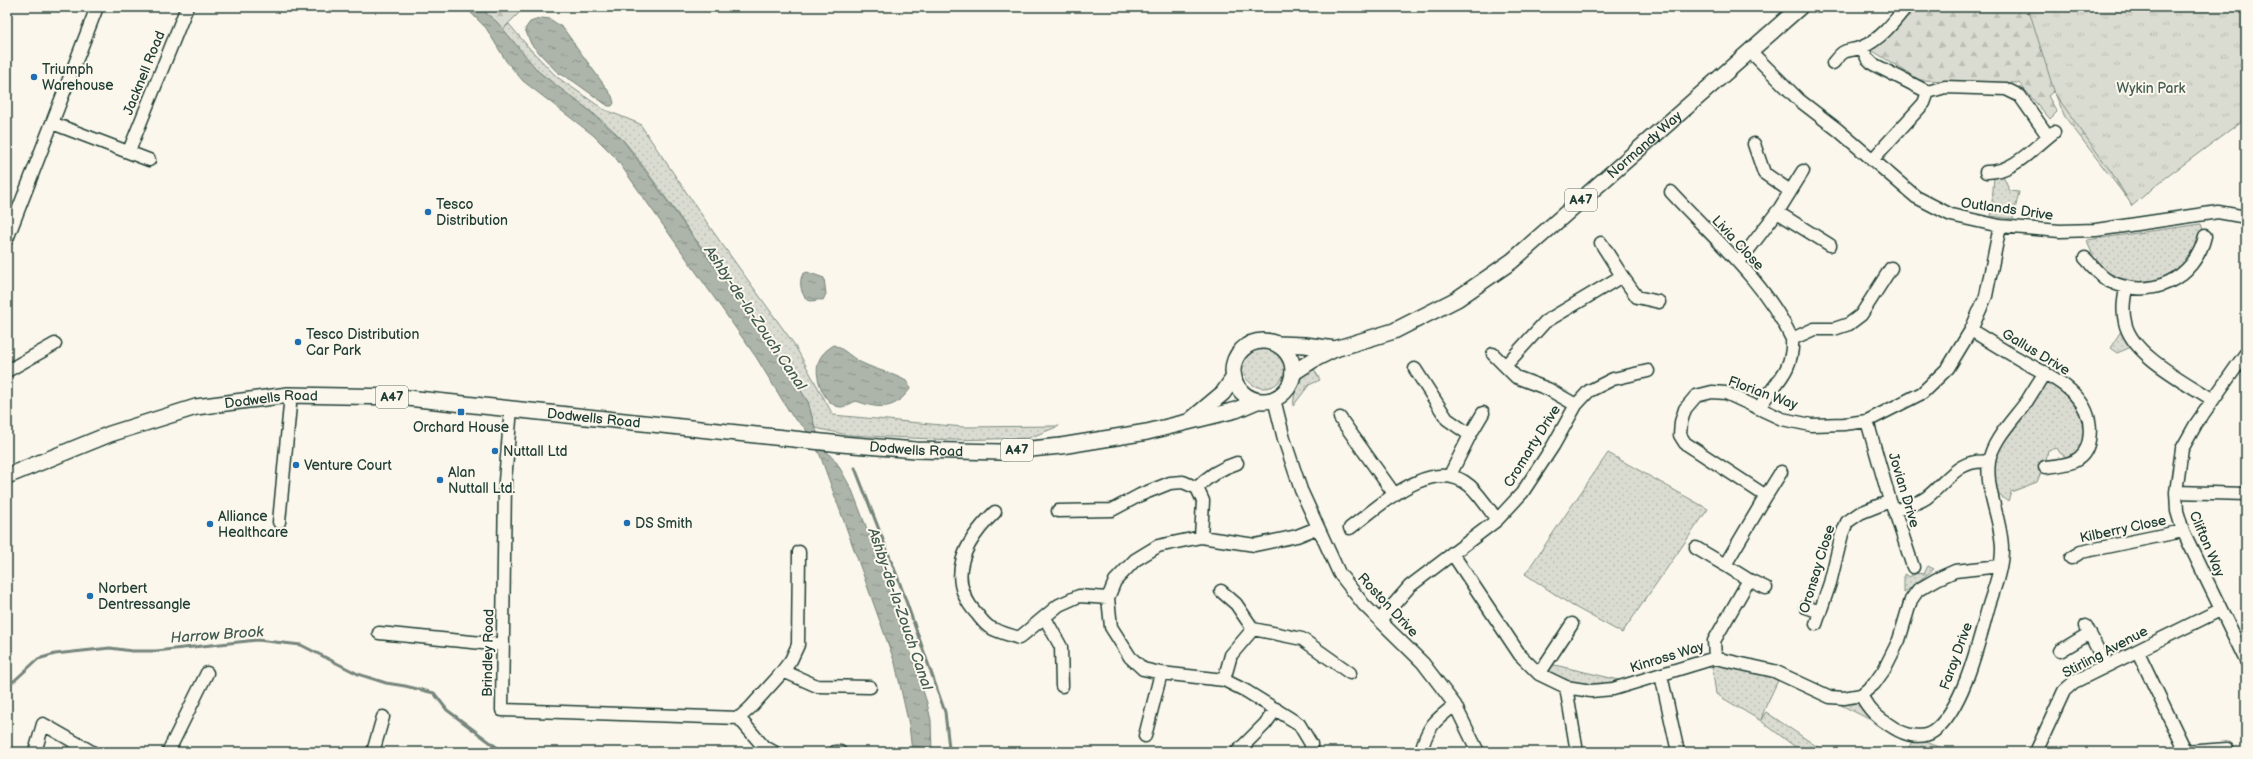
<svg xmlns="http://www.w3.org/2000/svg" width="2253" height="759" viewBox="0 0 2253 759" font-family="'Balsamiq Sans',sans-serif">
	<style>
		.grass { fill: url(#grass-dots); stroke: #7d8c82 }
		.forest { fill: url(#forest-firs); stroke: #7d8c82 }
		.park { fill: url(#park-tufts); stroke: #7d8c82 }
		.water { fill: url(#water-ripples); stroke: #74847b }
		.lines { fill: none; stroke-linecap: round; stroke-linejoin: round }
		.stream { stroke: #74847b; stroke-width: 3 }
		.minor-casing { stroke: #1f3d34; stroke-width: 15 }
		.major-casing { stroke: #1f3d34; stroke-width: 18 }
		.minor { stroke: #fbf7ec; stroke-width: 12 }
		.major { stroke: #fbf7ec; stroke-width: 15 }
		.poi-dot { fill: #1f6fb2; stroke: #fbf7ec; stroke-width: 1.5 }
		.labels { text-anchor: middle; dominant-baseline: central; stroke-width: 4; stroke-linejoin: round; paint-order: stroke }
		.shield { fill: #fbf7ec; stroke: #61756b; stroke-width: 1 }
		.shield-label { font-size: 13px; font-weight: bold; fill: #1f3d34 }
		.poi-label { font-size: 14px; fill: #1f3d34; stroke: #fbf7ec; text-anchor: start }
		.street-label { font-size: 14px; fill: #1f3d34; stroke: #fbf7ec }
		.park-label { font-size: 14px; fill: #455d53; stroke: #fbf7ec }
		.water-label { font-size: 15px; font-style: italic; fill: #425b52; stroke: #fbf7ec }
	</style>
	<defs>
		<pattern id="grass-dots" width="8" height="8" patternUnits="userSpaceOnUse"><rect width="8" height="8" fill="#dbdcd1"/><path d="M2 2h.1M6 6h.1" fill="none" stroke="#bcbeb4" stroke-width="1.8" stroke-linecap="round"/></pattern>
		<pattern id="forest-firs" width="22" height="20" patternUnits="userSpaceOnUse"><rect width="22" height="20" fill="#dbdcd1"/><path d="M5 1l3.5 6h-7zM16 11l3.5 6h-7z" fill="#bcbeb4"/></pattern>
		<pattern id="park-tufts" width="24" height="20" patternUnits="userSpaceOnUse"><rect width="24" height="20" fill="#dbdcd1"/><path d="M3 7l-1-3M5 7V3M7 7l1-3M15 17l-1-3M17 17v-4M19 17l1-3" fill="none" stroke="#bcbeb4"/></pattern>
		<pattern id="water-ripples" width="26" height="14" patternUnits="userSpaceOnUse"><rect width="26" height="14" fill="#adb4aa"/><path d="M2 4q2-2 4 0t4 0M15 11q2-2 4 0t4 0" fill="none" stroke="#8c948b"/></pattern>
	</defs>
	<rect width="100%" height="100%" fill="#fbf7ec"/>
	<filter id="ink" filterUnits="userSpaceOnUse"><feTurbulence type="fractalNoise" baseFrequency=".025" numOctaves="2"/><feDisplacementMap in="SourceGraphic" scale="8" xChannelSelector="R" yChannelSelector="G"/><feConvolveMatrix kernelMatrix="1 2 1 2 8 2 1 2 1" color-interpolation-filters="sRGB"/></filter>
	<g filter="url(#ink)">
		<path class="grass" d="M509,24l21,25 27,28 46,32 37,15 74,109 80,111 39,71 130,12 96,-1 -30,12 -76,2 -105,-5 -33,-7 -7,-26 -28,-45 -147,-205c-25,-33 -62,-53 -93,-79 -15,-12 -25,-30 -37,-44z
			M2002,173l8,18 9,1 -6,27 -22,-3 3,-40z
			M2201,224l4,12 -15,31 -43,22 -47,-14 -13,-35z
			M2125,325l11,20 -19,8 -7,-5z
			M1243 367a21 21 0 1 1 42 0a21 21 0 1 1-42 0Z
			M1312,365l8,15 -11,5 -16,21c3,-20 2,-29 19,-41z
			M2045,372l35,27 8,47 -22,11 -6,-4 -3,-5 -9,2 -2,10 -8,5 3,7 -4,10 -26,10 -3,10 -17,-14 -2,-26z
			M1608,453l100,56 -86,124 -51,-28 -46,-31z
			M1928,566l6,3 -30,24v-19l5,3 8,-4 7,1z
			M1711,659l70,15 -16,34 -4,12 5,-8 59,40h-23l-41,-31 -45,-27z
			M1546,663l86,20 -41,8 -51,-19z
			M1861,695l17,22 -9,2 -28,-14 3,-7z
			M1912,742h14l24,9 -44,1z"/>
		<path class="forest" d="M484,7h41l-22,22 -17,-16z
			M1910,7h146l70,190 -61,-80 -11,-26 -6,5 9,16 -7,7 -31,-36 -100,-3 -46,-29z"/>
		<path class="park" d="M2028,7h218v111l-86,64 -28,24 -20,-33 -57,-79z"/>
		<path class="water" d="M465,7h19l2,6 11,9 42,50 47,36 37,32 157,217 28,45 7,26 13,25 9,10 15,27 39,101 36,112 4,17 1,32h-20l-3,-27 -14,-62 -75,-208 -15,-27 -13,-12 -36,-59 -141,-200 -22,-22 -70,-54 -17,-20 -20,-33z
			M542,18l8,1 13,9 49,68 2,7 -2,3h-4l-35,-25 -16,-9 -26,-28 -6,-15 5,-7z
			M807,272l17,6 2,16 -3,6c-5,-1 -8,1 -12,1 -10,-1 -13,-21 -8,-27z
			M834,345c10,4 17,12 26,17 16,8 33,11 48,20l2,7c-16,22 -31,20 -54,12 -5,2 -11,6 -15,6 -16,0 -27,-30 -23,-43 2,-9 8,-14 16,-19z"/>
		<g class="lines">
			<path class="stream" d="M855,468l44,113 46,131 4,36 3,4
				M7,682l7,-1 24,-22 17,-5 55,-6 22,3h24l101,-11 44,5 57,29 28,9 19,3 29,7 13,17 56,42"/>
			<defs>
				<path id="minor" d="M1862,47l5,11 6,6 55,28 17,-5 61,2 14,7 28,40
					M1750,51l49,49 39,30 78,67 35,18 49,11 60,5 36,-1 122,-18 28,5
					M1833,63c15,-18 11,-9 29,-16 18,-7 32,-25 44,-40
					M52,123l97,37
					M1754,144l10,29 26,18
					M129,151l58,-144
					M1872,160l52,-57 4,-11
					M1986,172c27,1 47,-24 68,-40
					M1671,192c42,46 94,89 121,147
					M1777,212l53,33
					M7,239l90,-232
					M1601,243l21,33
					M2085,258c8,8 14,18 24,23 41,20 86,-2 96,-45
					M1739,262l41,-54 23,-37
					M2126,288c-2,11 -4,22 -1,34 6,33 61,60 88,78
					M1971,330c16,10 32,20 48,29 31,18 78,35 70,81 -4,24 -24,25 -44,27
					M2246,353l-50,71 -14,25 -6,43 1,19 6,20 63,130
					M1493,354l23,23 32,12 28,16
					M1505,366l40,-44 77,-46 15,21 22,5
					M1415,369l32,50 23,16 -20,40
					M7,371l48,-27
					M1274,399l10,40 17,51 38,83 25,32 59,58 32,42 23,47
					M511,408l-6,73 -3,229 237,8 11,-10 28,-31 13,-17 7,-15 1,-93
					M1759,408c15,-25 35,-36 33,-69l22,-10h20l15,-5 12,-9 30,-47
					M1340,418l55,77
					M1867,421l23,80 7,17 16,49
					M1470,435l13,-22
					M1197,488c11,-12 24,-20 40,-25
					M2176,492l70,2
					M1766,496l15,-24
					M1058,511l54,-1 28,-15 30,-12 13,-1 14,6 6,13 -2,36
					M1894,511c10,-4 23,-7 32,-13 22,-17 32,-40 63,-36
					M995,512c-30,29 -51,66 -18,102 3,4 8,10 12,13 9,5 21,8 30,11l40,-33 20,-9 29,2
					M279,522l11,-117 -2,-10
					M1350,528c30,-22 83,-74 120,-42 10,9 19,23 27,34
					M1696,548l29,17
					M1452,553l68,102 19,19 27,13 25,4 22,-2 102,-31 59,13 56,26 14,1 17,-3 13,-11 10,-14 15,-30 12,-40 7,-10 19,-11 18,-8 45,-5
					M2071,558l10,-6 102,-21
					M1749,580l17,8
					M1221,591l15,13 17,25
					M1806,607l14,5
					M1045,618l16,29 1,39
					M1380,620l30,-34 87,-66 25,-27 31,-47 23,-41 13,-14 24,-12 35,-8
					M1816,624l14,-41 12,-49 5,-12 13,-9 30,-12
					M2086,626l20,40
					M379,633l124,12
					M2060,651l30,-18
					M2138,652l48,100
					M1715,658l-1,-17 35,-61 -24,-15 41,-69 -81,-53 -5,-8 1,-13 4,-13 11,-13 16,-4 14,1 56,26 29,6 33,-1 23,-3 55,-28 26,-25 23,-38 15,-34 14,-70
					M783,671l34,15 53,1
					M1539,674l33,-50
					M1661,675l17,77
					M1224,680l7,-25 22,-26 49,10 48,34
					M1566,687l11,65
					M1861,695c9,17 17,23 33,33 11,7 28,12 40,3 30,-23 45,-91 55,-126 6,-19 13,-37 13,-56 0,-29 -17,-58 -13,-87 3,-22 26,-44 38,-61 6,-10 12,-19 18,-29
					M739,718l24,28 11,6
					M1145,736l16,-63
					M35,752l8,-28 49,28
					M168,752l39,-79
					M373,752l10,-35
					M835,752h5
					M1237,752l28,-28 11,-15
					M1311,752v-8l-12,-20 -53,-33 -22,-11 -63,-7 -18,-4 -13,-12 -19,-30 -3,-29 7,-17 20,-21 23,-14 43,-9 54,8 42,-9 20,-8
					M1421,752c6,-25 14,-32 34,-47
					M2036,752l28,-61 10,-9 146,-72
					M2185,752l42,-3"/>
				<g id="major">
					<circle cx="1263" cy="371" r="30"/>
					<path d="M1277,344l28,1 30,4"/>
					<path id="s1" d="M1293,373l20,-13 22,-11 59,-18 63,-32 55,-38 288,-254"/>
					<path d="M1192,419l31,-26 11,-16"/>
					<path id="s2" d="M7,476l103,-42 86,-27 92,-12 110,2 443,47 75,6 84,2 61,-6 86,-14 89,-22 21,-9"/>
				</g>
			</defs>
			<use href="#minor" class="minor-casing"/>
			<use href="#major" class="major-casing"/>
			<use href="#minor" class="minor"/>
			<use href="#major" class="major"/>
		</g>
	</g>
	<g class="poi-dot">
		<circle cx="34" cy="77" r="4"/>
		<circle cx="428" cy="212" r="4"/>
		<circle cx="298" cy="342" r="4"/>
		<rect x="457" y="408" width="8" height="8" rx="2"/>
		<circle cx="495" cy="451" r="4"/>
		<circle cx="296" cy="465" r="4"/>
		<circle cx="440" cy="480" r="4"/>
		<circle cx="627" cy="523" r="4"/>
		<circle cx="210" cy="524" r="4"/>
		<circle cx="90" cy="596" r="4"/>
	</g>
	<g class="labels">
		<g class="shield">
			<rect x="1565" y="189" width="32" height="22" rx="3"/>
			<rect x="376" y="386" width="32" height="22" rx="3"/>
			<rect x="1001" y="439" width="32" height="22" rx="3"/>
		</g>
		<g class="shield-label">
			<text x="1581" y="200">A47</text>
			<text x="392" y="397">A47</text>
			<text x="1017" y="450">A47</text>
		</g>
		<g class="poi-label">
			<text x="42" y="69">Triumph<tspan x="42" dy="16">Warehouse</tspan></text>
			<text x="436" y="204">Tesco<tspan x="436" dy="16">Distribution</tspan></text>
			<text x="306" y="334">Tesco Distribution<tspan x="306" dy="16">Car Park</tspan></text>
			<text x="461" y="427" text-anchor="middle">Orchard House</text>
			<text x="503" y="451">Nuttall Ltd</text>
			<text x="304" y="465">Venture Court</text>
			<text x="448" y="472">Alan<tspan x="448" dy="16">Nuttall Ltd.</tspan></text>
			<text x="218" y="516">Alliance<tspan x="218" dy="16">Healthcare</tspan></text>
			<text x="635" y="523">DS Smith</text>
			<text x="98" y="588">Norbert<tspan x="98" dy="16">Dentressangle</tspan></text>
		</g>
		<g class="street-label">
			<text transform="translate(144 73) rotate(-68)">Jacknell Road</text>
			<text stroke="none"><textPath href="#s1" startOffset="424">Normandy Way</textPath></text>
			<text transform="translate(2007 209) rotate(8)">Outlands Drive</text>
			<text transform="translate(1738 243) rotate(47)">Livia Close</text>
			<text transform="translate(2036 352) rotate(31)">Gallus Drive</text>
			<text transform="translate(1763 393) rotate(20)">Florian Way</text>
			<text stroke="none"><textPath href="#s2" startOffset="277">Dodwells Road</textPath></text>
			<text stroke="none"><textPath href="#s2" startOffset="601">Dodwells Road</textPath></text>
			<text transform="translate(1532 446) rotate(-58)">Cromarty Drive</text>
			<text stroke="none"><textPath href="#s2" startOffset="925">Dodwells Road</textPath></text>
			<text transform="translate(1904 490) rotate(73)">Jovian Drive</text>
			<text transform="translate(2123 529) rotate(-12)">Kilberry Close</text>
			<text transform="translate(2207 544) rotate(67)">Clifton Way</text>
			<text transform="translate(1817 569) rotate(-73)">Oronsay Close</text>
			<text transform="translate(1388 605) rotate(47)">Roston Drive</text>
			<text transform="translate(2105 652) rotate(-28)">Stirling Avenue</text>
			<text transform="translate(488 653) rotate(-89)">Brindley Road</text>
			<text transform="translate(1956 656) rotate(-70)">Faray Drive</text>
			<text transform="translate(1667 657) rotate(-17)">Kinross Way</text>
		</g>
		<g class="park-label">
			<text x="2151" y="88">Wykin Park</text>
		</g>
		<g class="water-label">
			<text transform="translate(755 318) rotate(56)">Ashby-de-la-Zouch Canal</text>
			<text transform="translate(900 609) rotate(71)">Ashby-de-la-Zouch Canal</text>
			<text transform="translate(217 635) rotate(-4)">Harrow Brook</text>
		</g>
	</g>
	<rect width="2253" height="759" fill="none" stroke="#fbf7ec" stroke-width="24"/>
	<rect x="12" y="12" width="2229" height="735" fill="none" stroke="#1f3d34" stroke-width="1.5" filter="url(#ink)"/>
</svg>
